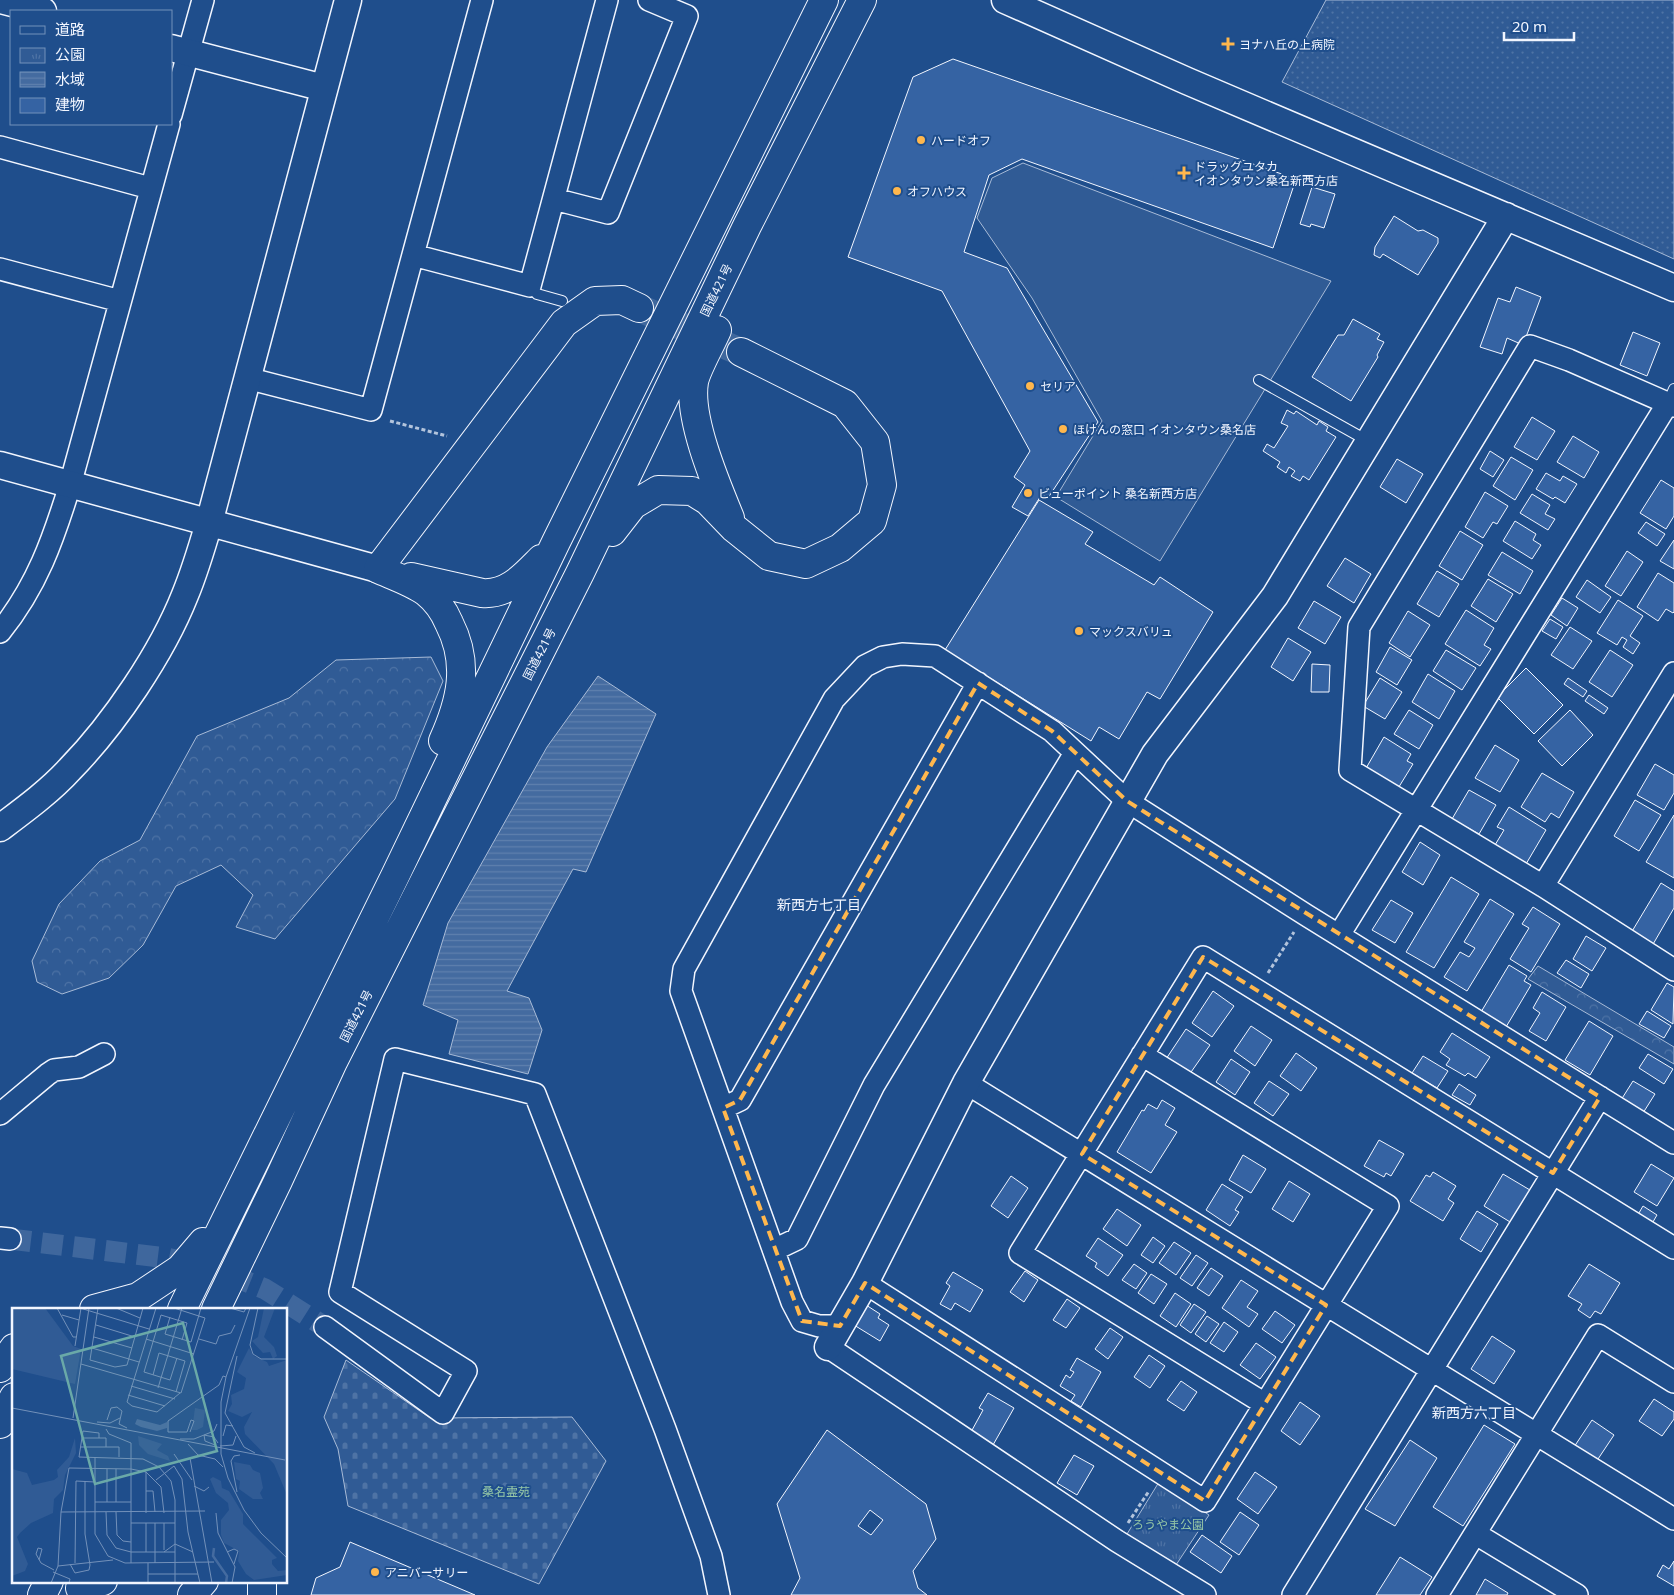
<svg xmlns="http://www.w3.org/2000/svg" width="1674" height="1595" viewBox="0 0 1674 1595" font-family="'Noto Sans','Noto Sans JP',sans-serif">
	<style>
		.grass { fill: url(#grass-dots); stroke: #a8bbd7 }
		.forest { fill: url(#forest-crowns); stroke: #a8bbd7 }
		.cemetery { fill: url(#cemetery-stones); stroke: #a8bbd7 }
		.park { fill: url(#park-tufts); stroke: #a8bbd7 }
		.built { fill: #305b95; stroke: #a8bbd7 }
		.water { fill: url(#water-rules); stroke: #a8bbd7 }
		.building { fill: #3563a3; stroke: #f2f6ff; fill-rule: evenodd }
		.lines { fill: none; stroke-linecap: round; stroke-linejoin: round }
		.minor-tunnel { stroke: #3f679d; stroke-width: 21; stroke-dasharray: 21 11; stroke-linecap: butt }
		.trunk-tunnel { stroke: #3f679d; stroke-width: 28; stroke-dasharray: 28 14; stroke-linecap: butt }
		.service-casing { stroke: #f2f6ff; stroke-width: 12 }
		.minor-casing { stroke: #f2f6ff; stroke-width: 24 }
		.tertiary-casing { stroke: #f2f6ff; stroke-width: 29 }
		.trunk-casing { stroke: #f2f6ff; stroke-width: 30 }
		.path { stroke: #b3c4dc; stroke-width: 3; stroke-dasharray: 4 2.5; stroke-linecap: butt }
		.service { stroke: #1f4e8c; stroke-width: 10 }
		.minor { stroke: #1f4e8c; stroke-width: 21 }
		.tertiary { stroke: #1f4e8c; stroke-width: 26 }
		.trunk { stroke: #1f4e8c; stroke-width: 28 }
		.marked { fill: none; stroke: #ffb74d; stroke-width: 4; stroke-dasharray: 10 6; stroke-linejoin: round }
		.poi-dot { fill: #ffb74d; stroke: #1f4e8c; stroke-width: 2 }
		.labels { text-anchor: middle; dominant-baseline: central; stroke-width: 4; stroke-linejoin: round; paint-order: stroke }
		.poi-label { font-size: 12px; fill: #f2f6ff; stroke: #1f4e8c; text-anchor: start }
		.street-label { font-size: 12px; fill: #f2f6ff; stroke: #1f4e8c }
		.park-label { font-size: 12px; fill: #97c8a6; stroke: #1f4e8c }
		.neighbourhood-label { font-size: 14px; fill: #f2f6ff; stroke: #1f4e8c }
		.inset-river { fill: none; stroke: #446ba0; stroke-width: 2.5 }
		.inset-road { fill: none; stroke: #7391ba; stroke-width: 1 }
		.view { fill: #6aa9a8; fill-opacity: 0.15; stroke: #6aa9a8; stroke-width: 2.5 }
		.inset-edge { fill: none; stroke: #f2f6ff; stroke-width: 2.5 }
	</style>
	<defs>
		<pattern id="grass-dots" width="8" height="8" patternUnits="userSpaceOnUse" patternTransform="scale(1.25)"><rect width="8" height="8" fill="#305b95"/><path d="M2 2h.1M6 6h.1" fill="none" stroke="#4e73a5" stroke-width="1.8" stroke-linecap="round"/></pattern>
		<pattern id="forest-crowns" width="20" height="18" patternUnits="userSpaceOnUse" patternTransform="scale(1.25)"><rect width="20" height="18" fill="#305b95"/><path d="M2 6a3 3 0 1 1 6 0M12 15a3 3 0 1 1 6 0" fill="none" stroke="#4e73a5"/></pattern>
		<pattern id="cemetery-stones" width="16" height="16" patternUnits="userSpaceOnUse" patternTransform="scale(1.25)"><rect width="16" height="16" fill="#305b95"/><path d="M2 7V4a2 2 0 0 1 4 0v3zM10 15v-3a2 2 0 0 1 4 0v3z" fill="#4e73a5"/></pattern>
		<pattern id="park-tufts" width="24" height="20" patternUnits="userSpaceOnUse" patternTransform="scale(1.25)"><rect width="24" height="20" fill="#305b95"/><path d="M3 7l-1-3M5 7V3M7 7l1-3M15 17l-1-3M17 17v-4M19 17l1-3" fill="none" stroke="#4e73a5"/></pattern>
		<pattern id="water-rules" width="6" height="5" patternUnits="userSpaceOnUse" patternTransform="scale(1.25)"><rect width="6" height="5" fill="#446ba0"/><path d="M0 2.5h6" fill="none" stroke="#5f81ae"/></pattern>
	</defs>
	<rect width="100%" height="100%" fill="#1f4e8c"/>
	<path class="grass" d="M1326,0h348v259l-392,-177z"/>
	<path class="forest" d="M431,657l12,24 -48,118 -120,140 -39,-12 17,-32 -32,-30 -45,21 -33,59 -34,33 -47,16 -25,-12 -5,-21 27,-57 41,-43 40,-21 57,-104 92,-38 47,-38z
		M1538,966l136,81v17l-146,-85z"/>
	<path class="cemetery" d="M346,1360l84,58 142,-1 34,44 -67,123 -191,-78 -10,-57 -14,-32z"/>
	<path class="park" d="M1159,1482l50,33 -33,50 -49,-31z"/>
	<path class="built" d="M1023,163l308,118 -171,280 -104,-64 46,-76 -70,-123 -55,-80 15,-40z"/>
	<path class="water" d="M598,676l58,38 -70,158 -13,-3 -66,122 22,7 13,32 -14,44 -79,-20 9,-34 -35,-15 25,-82 99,-176z"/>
	<path class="building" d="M953,59l343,120 -23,69 -251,-89 -33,16 -25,77 43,16 91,154 -50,76 -6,-4 -14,22 -16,-9 13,-22 -11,-8 16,-26 -88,-160 -94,-34 65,-180z
		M1312,187l23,7 -11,34 -13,-4 -1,3 -10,-3z
		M1394,216l24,15 5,-1 15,8v5l-20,32 -35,-21 -3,4 -6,-3 1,-8z
		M1516,287l25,10 -18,48 -16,-7 -5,16 -22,-7 18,-49 12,4z
		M1353,319l27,15 -3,5 7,3 -7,13 1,2 -27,44 -39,-24 26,-42h6z
		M1633,332l27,11 -13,33 -27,-11z
		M1287,410l7,4 2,-3 21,14 2,-4 9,6 -2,4 10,6 -27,43 -6,-4 -3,5 -9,-5 4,-5 -6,-4 -3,6 -9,-6 3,-5 -17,-11 4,-7 7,4 14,-22 -7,-3z
		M1532,417l23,14 -18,29 -23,-13z
		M1573,436l26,16 -15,26 -27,-16z
		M1490,451l14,9 -11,17 -13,-8z
		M1511,457l22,13 -18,30 -22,-14z
		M1397,459l26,15 -17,29 -26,-16z
		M1546,473l14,8 3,-5 14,8 -12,19 -10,-6 -2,2 -17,-10z
		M1661,480l13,8v28l-8,13 -26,-16z
		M1485,492l23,14 -11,18 -4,-2 -10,16 -18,-11z
		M1532,494l18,11 -5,9 10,5 -7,11 -28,-17z
		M1039,500l54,32 -8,12 69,41 6,-8 53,35 -53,87 -13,-7 -28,47 -20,-12 -8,14 -146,-91z
		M1515,521l21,13 -3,6 8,5 -9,14 -29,-18z
		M1646,522l19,12 -8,12 -19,-13z
		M1460,531l23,14 -21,35 -23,-14z
		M1674,540v29l-14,-8z
		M1627,551l16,11 -22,34 -16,-10z
		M1502,552l31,19 -13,23 -32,-19z
		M1345,558l26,16 -17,29 -27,-17z
		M1437,571l22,13 -20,33 -22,-13z
		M1658,573l16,10v29l-1,1 -7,-4 -8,12 -21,-14z
		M1488,579l25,15 -17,28 -25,-16z
		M1587,580l24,17 -11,16 -24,-16z
		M1562,598l16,10 -11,18 -16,-11z
		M1618,600l25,16 -13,20 10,7 -7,11 -10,-7 4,-7 -5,-3 -5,8 -20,-12z
		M1314,601l27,16 -16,27 -27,-16z
		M1466,610l28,18 -10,17 7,4 -11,17 -35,-22z
		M1408,611l22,14 -20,32 -21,-14z
		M1550,619l13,8 -7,12 -14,-8z
		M1570,627l22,14 -19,28 -22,-14z
		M1288,638l23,14 -18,29 -22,-14z
		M1390,647l22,13 -15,25 -21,-13z
		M1446,650l30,18 -14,22 -29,-19z
		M1610,650l23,15 -21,32 -23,-15z
		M1312,664l18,1 -1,27h-18z
		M1526,668l37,37 -29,29 -37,-37z
		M1428,674l27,17 -16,28 -27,-17z
		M1380,678l22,14 -17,27 -22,-13z
		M1568,678l19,13 -4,6 -19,-13z
		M1589,695l19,13 -4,6 -19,-13z
		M1409,710l24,15 -14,24 -25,-15z
		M1570,710l23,25 -31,31 -24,-25z
		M1384,737l27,17 -4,7 6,3 -16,26 -32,-20z
		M1495,745l24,15 -19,32 -25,-14z
		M1655,764l19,11v18l-10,17 -27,-15z
		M1542,773l32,19 -15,26 -8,-5 -6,9 -24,-15z
		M1469,790l27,15 -17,29 -27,-15z
		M1635,800l26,15 -22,36 -25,-15z
		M1509,807l37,23 -20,34 -31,-19 9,-15 -7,-3z
		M1674,815v63l-28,-16z
		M1420,842l20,13 -17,30 -21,-13z
		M1451,877l28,17 -45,74 -28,-16z
		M1661,883l13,8v17l-22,38 -21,-13z
		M1490,899l24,15 -47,77 -23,-14 16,-25 9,5 6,-9 -11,-6z
		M1391,900l22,13 -18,30 -23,-13z
		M1533,907l27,17 -29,48 -21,-13 19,-31 -7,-4z
		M1586,936l20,12 -14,23 -19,-12z
		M1566,960l23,14 -8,14 -24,-15z
		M1509,965l18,11 -3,5 7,4 -25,42 -25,-15z
		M1667,983l7,4 -1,37 -22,-14z
		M1213,991l21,15 -22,31 -20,-14z
		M1542,992l24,15 -20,34 -17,-10 11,-18 -7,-5z
		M1647,1011l24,15 -7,12 -25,-14z
		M1589,1021l24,15 -23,39 -25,-15z
		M1251,1026l21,14 -17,26 -21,-15z
		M1186,1029l24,16 -21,30 -23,-16z
		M1452,1033l38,24 -14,21 -8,-5 -3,3 -19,-11 4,-6 -10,-7z
		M1296,1053l21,15 -16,23 -21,-15z
		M1648,1054l25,15 -9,15 -25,-16z
		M1423,1056l25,15 -11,17 -25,-15z
		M1231,1059l19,13 -15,23 -19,-13z
		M1269,1081l20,13 -16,22 -19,-13z
		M1633,1081l22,13 -12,19 -22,-13z
		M1459,1084l17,11 -6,10 -18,-10z
		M1162,1100l13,8 -10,17 12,7 -26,41 -34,-21 25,-42 2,1 4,-7 9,5z
		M1379,1140l25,14 -13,22 -5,-3 -2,4 -20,-11z
		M1243,1155l23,14 -15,24 -22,-13z
		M1651,1164l23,14 -17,28 -23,-14z
		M1433,1172l23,14 -8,13 6,4 -11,18 -33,-20 16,-26 4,2z
		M1503,1174l32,19 -20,32 -31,-19z
		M1011,1176l17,12 -20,30 -17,-12z
		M1289,1181l21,13 -17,28 -21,-13z
		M1222,1184l21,13 -8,13 4,2 -9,14 -24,-16z
		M1643,1206l14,9 -7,12 -14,-9z
		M1117,1209l24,16 -14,21 -24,-17z
		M1477,1211l21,13 -17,28 -21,-13z
		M1153,1237l12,9 -12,17 -12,-8z
		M1098,1238l25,17 -15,21 -13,-9 2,-4 -11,-7z
		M1174,1242l17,11 -15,22 -17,-12z
		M1196,1255l12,8 -16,23 -12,-8z
		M1134,1264l13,9 -11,16 -14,-9z
		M1589,1264l31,19 -19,31 -6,-3 -5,7 -12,-8 4,-6 -14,-8z
		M1211,1268l12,8 -14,20 -12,-8z
		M1025,1271l13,9 -14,22 -14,-10z
		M953,1272l30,18 -13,22 -15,-9 -4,7 -11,-6 10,-18 -4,-3z
		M1151,1274l16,10 -13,20 -16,-11z
		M1241,1280l17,11 -11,16 11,7 -9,13 -27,-19z
		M1175,1293l16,11 -15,23 -16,-11z
		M1067,1299l13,9 -14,20 -13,-8z
		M1194,1304l12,8 -15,21 -11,-8z
		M866,1305l14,9 -2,4 11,7 -9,16 -26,-16z
		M1275,1311l20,14 -13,18 -20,-14z
		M1207,1316l12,8 -13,18 -11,-8z
		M1224,1322l14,10 -14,20 -14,-9z
		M1110,1328l13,9 -15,22 -13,-10z
		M1492,1336l23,15 -21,33 -23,-15z
		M1256,1343l20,14 -16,22 -20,-14z
		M1149,1355l16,11 -15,22 -16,-11z
		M1077,1358l24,14 -20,35 -10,-6 4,-6 -15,-9 6,-11 4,3 4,-6 -4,-2z
		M1181,1381l16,11 -13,19 -17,-11z
		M988,1393l26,15 -21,37 -22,-13 12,-22 -4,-2z
		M1654,1399l20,13v7l-12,17 -23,-15z
		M1300,1402l20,14 -20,29 -19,-14z
		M1592,1420l22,15 -18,27 -22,-15z
		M1484,1425l31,19 -52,82 -30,-19z
		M827,1430l99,74 10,35 -23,32 5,17 9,7h-136l9,-17 -23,-74zM870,1510l13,10 -12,15 -13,-9z
		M1410,1440l27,18 -42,68 -30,-17z
		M1074,1455l20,11 -17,29 -20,-12z
		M1255,1472l22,15 -19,27 -21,-15z
		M1240,1512l19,13 -20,30 -19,-13z
		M1202,1535l30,21 -11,17 -31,-21z
		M350,1542l125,53h-164l5,-17 24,-11z
		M1400,1557l32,20 -12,18h-44z
		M1674,1561v25l-17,-10 6,-11 6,4z
		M1485,1579l23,14 -1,2h-31z"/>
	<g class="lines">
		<path class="minor-tunnel" d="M10,1239l157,19 45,10 53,21 60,38"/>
		<path class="trunk-tunnel" d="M639,308l102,44"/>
		<defs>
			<path id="service" d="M530,286l7,8 25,7
				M1259,380l109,61
				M1668,403l6,-14"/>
			<path id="minor" d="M171,115l32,-115
				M0,147l150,41
				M554,199l54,14 79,-197 -38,-16
				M413,255l117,31 77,-286
				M0,269l120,32
				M247,378l124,32 111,-410
				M1674,406l-105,-46 -39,-14 -171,281 -9,143 193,116 131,84
				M0,632c37,-46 53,-92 70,-147l99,-361
				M1543,886l131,-213
				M1339,935l329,-532
				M966,1083l708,436
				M723,1108l17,-8 238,-417
				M0,1114l48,-40 6,-4 25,-3 25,-13
				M0,1238l10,1
				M774,1250l23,-11 77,-154 201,-332
				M865,1283l340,218 183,-295 -246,-151
				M840,1326h-21l-17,-5 -10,-19 -111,-311 3,-22 150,-270 31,-33 18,-9 19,-3 33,2 117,75 75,70 179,114 368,228
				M325,1327l118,86 23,-42 -126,-79 55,-233 140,35 130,335 46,127 8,39
				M828,1347l289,194 88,54
				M1265,1404l-245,-151 183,-296 471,291
				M1476,1534l101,61
				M1293,1595l307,-498
				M1437,1595l161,-260 76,47"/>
			<path id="tertiary" d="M1,0l42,11
				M1005,0l182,81 487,207
				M171,48l153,40
				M0,465l378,104
				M0,828c24,-18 50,-37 70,-59 44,-45 92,-116 115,-174 10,-24 17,-48 24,-72l139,-523
				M828,1347l37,-64 101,-200 189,-329 120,-158 231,-380"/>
			<path id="trunk" d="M717,330c-5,12 -21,40 -23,52 -6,36 22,102 36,136
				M612,532l21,-27 25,-15 34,1 16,10 26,27 35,28 37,8 34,-16 32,-27 10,-36 -7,-43 -30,-38 -104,-52
				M378,569l186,-246 31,-22 27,-1 17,8
				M378,569c16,7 34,13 48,23 10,8 18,19 23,31 21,41 12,78 -6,118
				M411,577l71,16c26,2 42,-17 59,-34
				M94,1309l44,-12 42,-28 23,-27
				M182,1309l213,-433 161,-334 268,-542
				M216,1309l62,-128 55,-119 247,-489 167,-347 115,-226
				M0,1368l14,-20
				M0,1424l14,-27
				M80,1588l23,-7
				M42,1595l7,-14
				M192,1595l12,-14
				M262,1595v-14"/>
		</defs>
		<use href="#service" class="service-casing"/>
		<use href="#minor" class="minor-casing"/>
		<use href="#tertiary" class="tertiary-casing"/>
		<use href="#trunk" class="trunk-casing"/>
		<path class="path" d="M390,421l57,15
			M1268,973l26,-41
			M1128,1523l21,-32"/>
		<use href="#service" class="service"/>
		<use href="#minor" class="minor"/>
		<use href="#tertiary" class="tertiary"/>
		<use href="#trunk" class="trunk"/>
	</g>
	<path class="marked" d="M978,683l74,48 75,70 473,296 -47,76 -350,-216 -121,197 244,151 -121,196 -340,-218 -25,43 -38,-5 -79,-213 17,-8z"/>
	<g class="poi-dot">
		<path d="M1225.5 36.5h5v5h5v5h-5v5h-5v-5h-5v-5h5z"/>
		<circle cx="921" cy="140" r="5"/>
		<path d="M1181.5 165.5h5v5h5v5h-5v5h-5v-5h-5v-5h5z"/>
		<circle cx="897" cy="191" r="5"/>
		<circle cx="1030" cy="386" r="5"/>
		<circle cx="1063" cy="429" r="5"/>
		<circle cx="1028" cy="493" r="5"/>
		<circle cx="1079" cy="631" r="5"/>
		<circle cx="375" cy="1572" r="5"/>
	</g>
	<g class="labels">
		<g class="poi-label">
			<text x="1239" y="44">ヨナハ丘の上病院</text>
			<text x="931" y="140">ハードオフ</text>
			<text x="1194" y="166">ドラッグユタカ<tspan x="1194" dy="14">イオンタウン桑名新西方店</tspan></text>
			<text x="907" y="191">オフハウス</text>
			<text x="1040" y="386">セリア</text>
			<text x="1073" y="429">ほけんの窓口 イオンタウン桑名店</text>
			<text x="1038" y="493">ビューポイント 桑名新西方店</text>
			<text x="1089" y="631">マックスバリュ</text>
			<text x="385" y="1572">アニバーサリー</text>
		</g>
		<g class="street-label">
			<text transform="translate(716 290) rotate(-64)">国道421号</text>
			<text transform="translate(539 654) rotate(-63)">国道421号</text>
			<text transform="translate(356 1016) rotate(-63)">国道421号</text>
		</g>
		<g class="park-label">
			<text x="506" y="1491">桑名霊苑</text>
			<text x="1168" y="1524">ろうやま公園</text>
		</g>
		<g class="neighbourhood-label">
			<text x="819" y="904">新西方七丁目</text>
			<text x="1474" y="1412">新西方六丁目</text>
		</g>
	</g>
	<g transform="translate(12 1308)">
		<rect width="275" height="275" fill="#1f4e8c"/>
		<path d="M0,0h33l28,38 8,3 -6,35 -63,-15z" fill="#305b95"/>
		<path d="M252,0h11l-11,29 10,10 3,9 -4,3 -3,-7 -7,1 -11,-12 6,-4zM237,40l5,8 13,6 2,4 18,-6v135l-13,-31 -29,-30 -1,-7 8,-15 -10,5 -14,-6 4,-7 -1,-9 13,-6 2,-11 -9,-6zM126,128l24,8 -5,6 11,6 2,5 -22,-7 -9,-9zM63,130l1,15 -11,22 -2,15 -9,9 -1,14 -22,10 -11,10 -3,4 11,27 -3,7 -13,5v-107l15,4 5,12 22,-5 4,-3 -1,-7 12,-13zM222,154l16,3 3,5 7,3 3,15 -3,5 3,6h-10l-14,-10 1,-8 -4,-2zM201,169l8,4 1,7 7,3 14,23v10l34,34 -5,2v4l6,7 9,-1v5l-33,5 -8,-6 -8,-13 1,-10 -15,-8 -3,-8v-15l8,-10 -1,-7 -12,-10 -6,-14z" fill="#305b95"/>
		<path d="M183,100l10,2 -2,17 -6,3h-5z" fill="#305b95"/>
		<path d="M125,111l23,6 7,-3v6l-10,3 -16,-4 -6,-3z" fill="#446ba0"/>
		<path class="inset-river" d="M202,240l-1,8 14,20 -1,7"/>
		<path class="inset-road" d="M45,0l16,29h3M68,0l69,21M86,0l-8,52 25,7 12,-2 16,-57M104,0l24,10M144,0l-29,94 5,4 25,6 23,-19M218,0l14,4 2,-4M238,0l-24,69 -5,25v52l7,24 16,32 17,23 26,25M246,0l-8,37 3,9 8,5h26M50,7l17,5M158,9l-5,17 26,8 10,-34M84,17l39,12M82,29l38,11M134,31l48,15M187,31l17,5 3,-8 12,-3 4,-8M63,38l6,-38M80,40l47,14M225,48l-12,57 19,34 11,6M165,50l-7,22 -26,-8 17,-57 26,8 -5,17M69,56l100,29 24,-75 -31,-10M141,67l6,-22 26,8 -9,31M119,78l44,13M146,80l24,-80M116,87l37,11M0,100l273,52M61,110l16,-110M95,112l4,-12 6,-1 5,4 -3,13 8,4M85,114l13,1 10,-5M94,121l3,5 22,9M178,124l4,-11 -3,-1 -4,12h-19v-11l51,-36 4,-9 3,1M211,128l3,-11 7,1M70,130h24v9M87,130v-5l-16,-2 -4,26 64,2 16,8 12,14 4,19v83M168,131h14l20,-8 3,-7M176,136l10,11 17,4 8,8M203,137l-10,-4 -1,-6 10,2 4,6M208,138l13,-1 3,-9M69,139h38v10M162,146l18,26M83,149v77l13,22 17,7 89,-1M178,150l22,125M144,172l18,-14 8,13 6,53 12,51M182,178l10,5 5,-4M134,183h7l2,21M225,184l-6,-31 3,-5 6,-1M83,194h36M95,194v-33M104,194v-33M49,204l144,-1M94,204l1,23 9,13 15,4h44M104,204l1,23 6,6 8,1M134,205v-41M204,205l2,20 17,34 -3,16M119,215h44M143,215v40M152,242v-27M134,244v-29M152,244l11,-8 18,8M215,244l7,-3 4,2 -4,13M27,252l3,-11 -4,-1 -2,6 5,9 13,7M63,255l1,-82 19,1M119,255v-120M58,256l5,9 14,-3 1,-5 -5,-31v-53M46,258l3,-54 8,-44 62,1 15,3 15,15 3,26M41,264l17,7 -1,4M136,266h50M39,275l7,-17 55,-6M136,275v-20M226,275h19"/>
		<path class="view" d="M171,15l34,128 -122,33 -34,-128z"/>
		<rect width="275" height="275" class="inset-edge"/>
	</g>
	<rect x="10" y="10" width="162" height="115" fill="#1f4e8c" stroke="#7391ba"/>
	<rect x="20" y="26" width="25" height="8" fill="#1f4e8c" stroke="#7391ba"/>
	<text x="55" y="35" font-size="15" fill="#f2f6ff">道路</text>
	<rect x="20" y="48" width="25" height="15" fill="url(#park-tufts)" stroke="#7391ba"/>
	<text x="55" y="60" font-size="15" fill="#f2f6ff">公園</text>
	<rect x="20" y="72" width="25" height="15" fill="url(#water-rules)" stroke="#7391ba"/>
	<text x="55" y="85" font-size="15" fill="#f2f6ff">水域</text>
	<rect x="20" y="98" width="25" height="15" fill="#3563a3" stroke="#7391ba"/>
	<text x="55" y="110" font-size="15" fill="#f2f6ff">建物</text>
	<path d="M1504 32v8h70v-8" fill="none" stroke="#f2f6ff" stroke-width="2.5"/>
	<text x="1512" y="32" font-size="15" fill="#f2f6ff" stroke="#1f4e8c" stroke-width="4" paint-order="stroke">20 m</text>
</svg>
